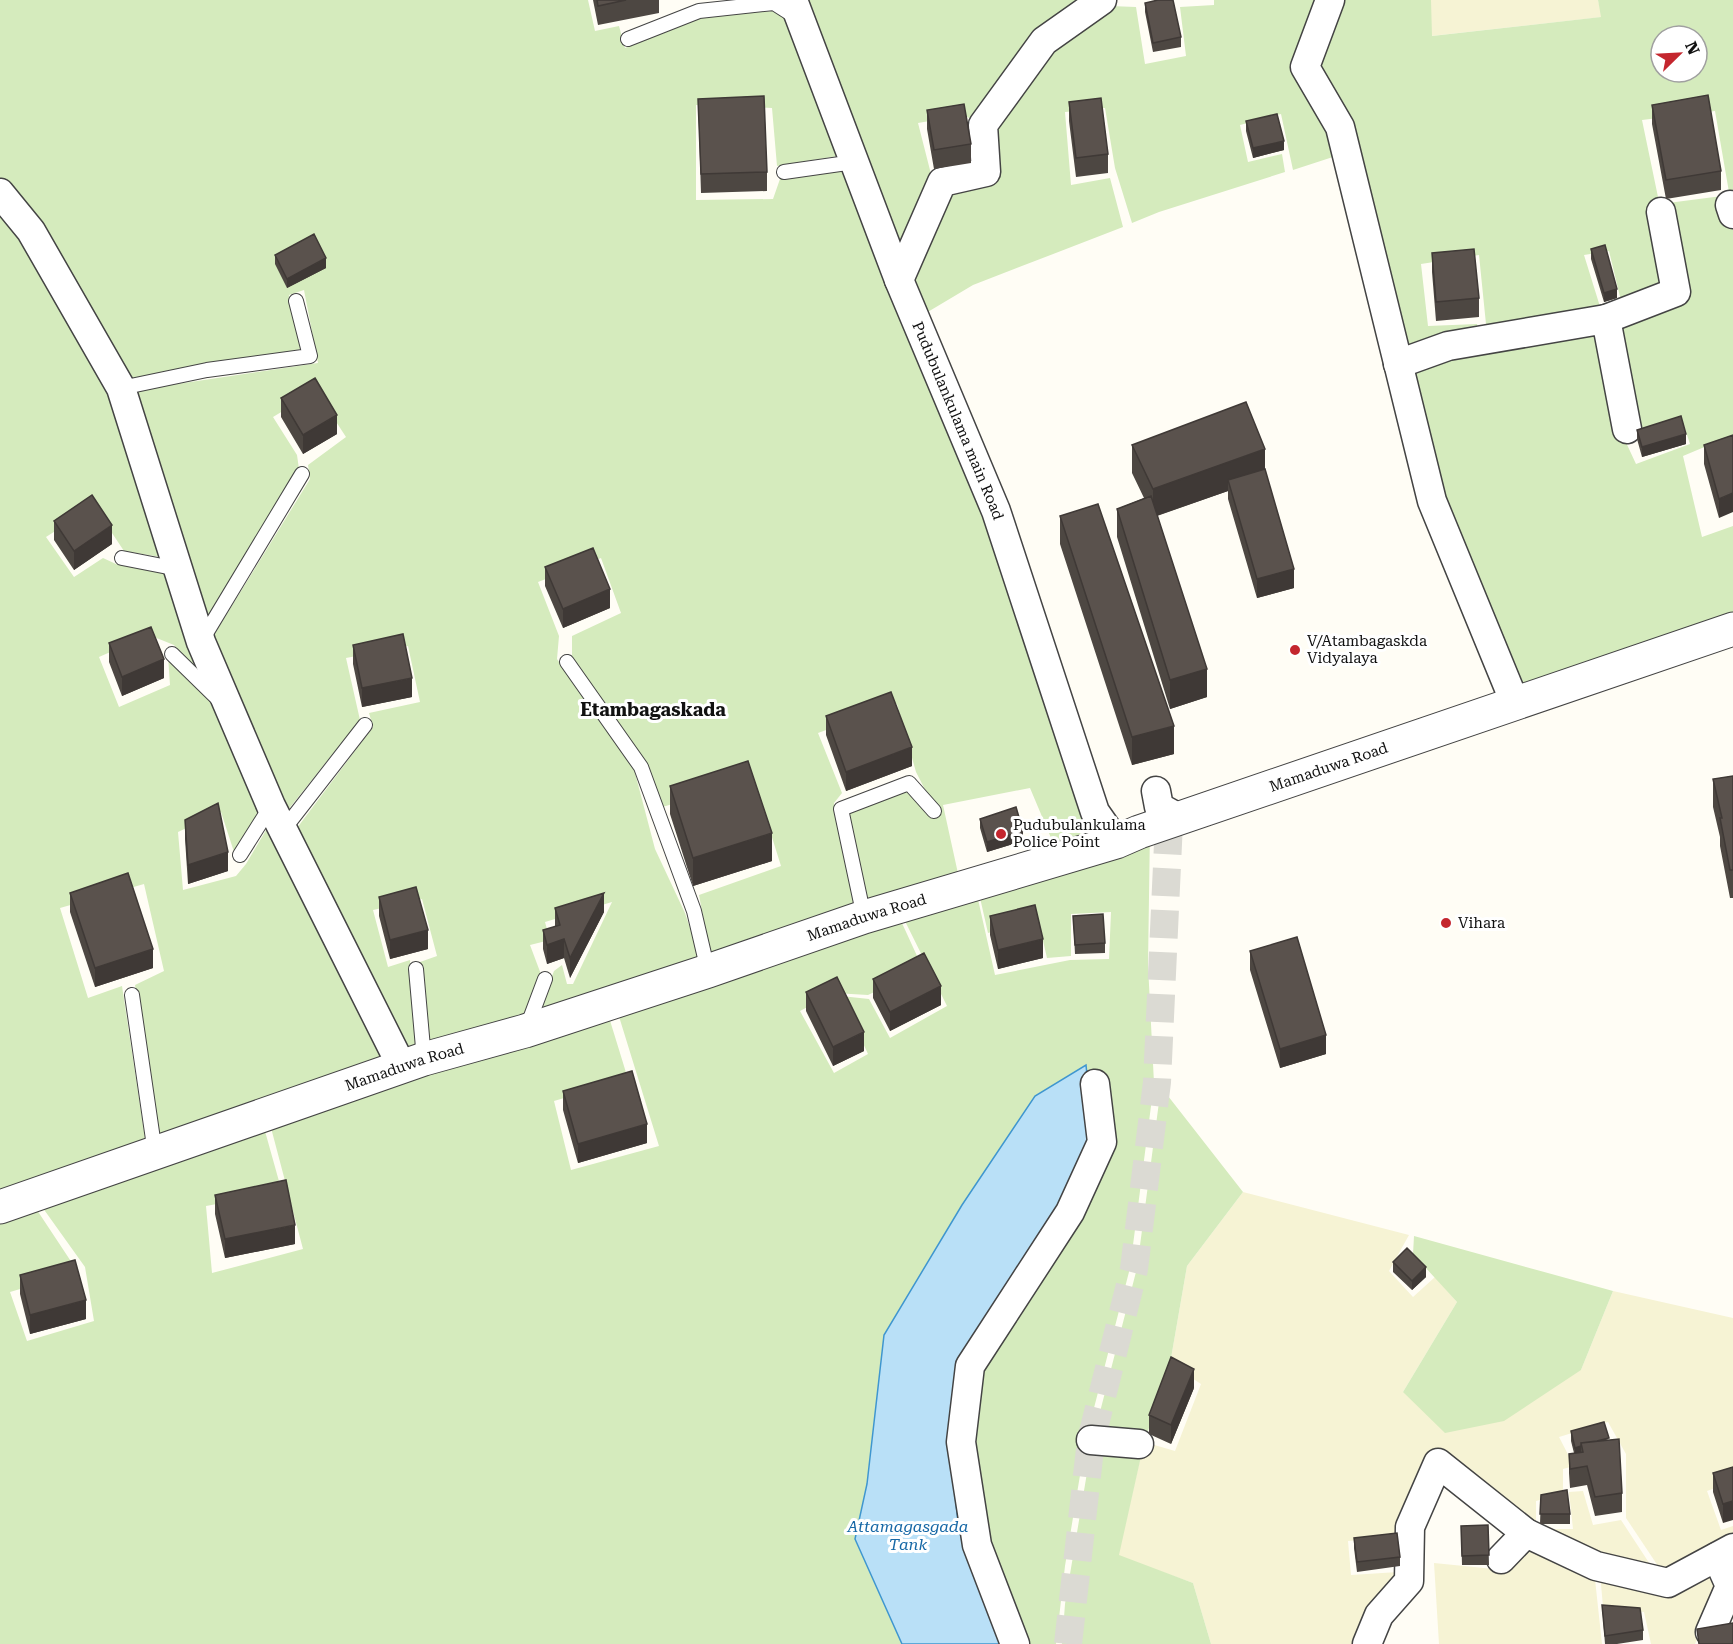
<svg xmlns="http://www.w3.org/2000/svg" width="1733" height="1644" viewBox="0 0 1733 1644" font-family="'Roboto Serif',serif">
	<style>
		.farmland { fill: #f6f3d4 }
		.green { fill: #d5ebbd; fill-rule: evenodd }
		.water { fill: #b9e0f7; stroke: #3f96cf; stroke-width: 1.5 }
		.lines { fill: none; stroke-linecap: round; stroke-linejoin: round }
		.minor-tunnel { stroke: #dbdad3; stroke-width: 28; stroke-dasharray: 28 14; stroke-linecap: butt }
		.service-casing { stroke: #444; stroke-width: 16 }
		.minor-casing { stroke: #444; stroke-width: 31 }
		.tertiary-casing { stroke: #444; stroke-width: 35 }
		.service { stroke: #fff; stroke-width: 14 }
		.minor { stroke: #fff; stroke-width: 28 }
		.tertiary { stroke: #fff; stroke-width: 33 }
		.wall { fill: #4d4742 }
		.shaded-wall { fill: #3f3936 }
		.building { fill: #5a524d; stroke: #3f3936; stroke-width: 1.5 }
		.poi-dot { fill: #c4262e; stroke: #fff; stroke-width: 2 }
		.labels { text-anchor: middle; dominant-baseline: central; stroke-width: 6; stroke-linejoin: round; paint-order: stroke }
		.street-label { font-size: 15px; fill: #111; stroke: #fff }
		.poi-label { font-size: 15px; fill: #111; stroke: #fff; text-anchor: start }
		.water-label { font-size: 16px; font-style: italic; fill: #1768a6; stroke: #fff }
		.quarter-label { font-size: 18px; font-weight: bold; fill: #111; stroke: #fff }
	</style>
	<rect width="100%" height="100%" fill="#fffdf5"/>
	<path class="farmland" d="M1431,0h167l4,17 -171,19z
		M1243,1192l166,43 -20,36 24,26 22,-20 22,25 -54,90 178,-22 32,-79 120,27v164l-26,9 14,39 12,-4v16l-67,36 -40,-60v-64l-18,-32 -49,15 15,29 -11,3v25l-27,7v28h37l-4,-37 14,-1 10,34 28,-5 38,58 -132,-49 -95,-76 -34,84 -50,4 3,34 47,-3 -39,72h-148l-18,-61 -75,-27 26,-114 31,9 26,-67 -31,-20 17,-98z
		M1528,1538l66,32 8,74h-163l-5,-81 60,6z
		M1712,1566l11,18 -28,60h-44l-7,-32 -41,-5 -3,-34z"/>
	<path class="green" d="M0,0h588l7,31 24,-5 6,22 75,-31 74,-6 21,10 49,134 -67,11 -5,-58 -76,-3v95l77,-1 7,-20 71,-10 224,583 17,86 -38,7 -24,-57 -87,17 16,73 -92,33 -20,-99 57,-22 34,25 -22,-43 -19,-68 -79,29 24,60 -8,10 25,111 -148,45 -12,-64 82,-29 -27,-86 -95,28 -12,-45 -75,-105v-22l49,-23 -20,-55 -63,24 21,54 -2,23 77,110 21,80 30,64 17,51 -167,56 19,-49 8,-6 5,19h6l39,-82 -67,20 5,18 -20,5 12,32 -22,47 -90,26 -10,-88 17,-6 -15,-57 -49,11 15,57 22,-7 8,90 -15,6 -109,-224 79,-105 -4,-14 51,-11 -12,-56 -62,12 14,62 -77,96 -74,-173 101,-164 -2,-14 38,-28 -30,-46 -43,26 24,38 2,14 -97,160 -72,-238 188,-28 -14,-73 -15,5 13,54 -177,31 -125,-201z
		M801,0h286l-111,122 -12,-7 -46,8 14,55 -30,85z
		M1214,0h109l-30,72 46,83 -46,15 -12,-56 -41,11 8,37 34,-8 3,18 -126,40 -27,11 -17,-55 -10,-60 -40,4 6,73 39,-7 13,49 -150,58 -52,31 -14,-33 40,-96 42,-63 65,-79 56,-39 26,1 9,57 41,-8 -6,-49 34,-2z
		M1339,0h92l1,36 169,-19 -3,-17h135v206l-3,-8 -15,-87 -73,9 16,77 10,6 54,-7 11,33v206l-50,21 19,81 31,-11v93l-230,80 -95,-330 193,-44 22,111 13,28 54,-20 -8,-24 -46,12 -22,-109 54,-35 -46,17 -13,-54 -25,4 18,58 -115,21 -8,-79 -58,9 7,62 49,-2 2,11 -75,22 -91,-292zM1661,36h36v36h-36z
		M0,203l116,188 51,167 -43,-7 -30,-45 -48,31 28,40 29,-19 13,6 59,12 35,107 -36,-38 -25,-10 -50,22 20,50 51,-22 -2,-29 60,61 35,88 -29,47 -13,-40 -43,20 5,58 53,-14 10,-12 26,-44 121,243 -233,78 -25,-156 29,-14 -20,-87 -84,24 28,90 34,-12 25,165 -147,44z
		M1150,828l-2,137 6,118 -24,185 -44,171 -21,127 -9,78h-36l-35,-99 -16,-103 10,-73 109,-286 -2,-18 -51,31 -73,109 -78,130 -17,149 -12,55 47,105h-902v-427l33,-13 45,68 -68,20 17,49 67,-20 -9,-54 -45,-63 223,-80 19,68 -76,14 6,67 91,-24 -33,-125 338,-110 20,65 -74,22 17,69 88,-24 -42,-136 279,-100 27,59 -55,26 -34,-2 -34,18 34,62 34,-19 -27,-58 28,3 21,39 57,-32 -48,-97 76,-23 20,89 75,-15 39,-1 2,-47 -40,2v42l-24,2 -9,-39 -50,14 -10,-44z
		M1161,1087l82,105 -56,74 -17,98 -26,79 -25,112 74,28 18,61h-149l3,-40 27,-161 45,-175z
		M1414,1236l199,55 -32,79 -77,51 -59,12 -42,-41 54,-90 -44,-48z"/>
	<path class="water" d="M1086,1065l8,79 -145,296 10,91 42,113h-99l-47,-105 12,-55 17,-149 78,-130 73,-109z"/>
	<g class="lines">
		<path class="minor-tunnel" d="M1068,1644l23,-204 43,-171 23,-187 12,-260"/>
		<defs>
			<path id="service" d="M628,39l71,-28 75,-8 22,14
				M784,172l70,-10
				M121,388l86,-18 103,-14 -14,-55
				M122,558l56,11
				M202,640l100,-166
				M172,654l46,45
				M567,662l74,105 53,144 14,60
				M284,829l81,-104
				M240,855l31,-49
				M864,917l-23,-108 68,-26 25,28
				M416,969l8,90
				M132,995l23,158
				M527,1027l18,-48"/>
			<g id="minor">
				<path id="s1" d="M793,0l106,280 97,231 99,301 21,30"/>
				<path d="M1330,0l-25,67 35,60 92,374 83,202"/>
				<path d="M0,193l31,38 90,157 80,254 70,164 131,261"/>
				<path d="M1730,205l3,9"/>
				<path d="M899,280l43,-98 44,-10 -3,-47 61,-84 58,-41"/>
				<path d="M1606,319l70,-27 -15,-80"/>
				<path d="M1398,364l50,-18 158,-27 21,110"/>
				<path d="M1156,791l3,16 20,11"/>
				<path d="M1091,1440l48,4"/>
				<path d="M1501,1559l25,-26"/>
				<path d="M1710,1632l20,-46 -13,-29"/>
				<path d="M1015,1644l-38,-99 -16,-103 9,-76 100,-154 32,-70 -7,-58"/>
				<path d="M1367,1644l12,-29 30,-34 1,-54 28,-64 88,70 70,33 72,17 65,-35"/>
			</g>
			<g id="tertiary">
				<path id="s2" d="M0,1207l424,-148 101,-28 183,-60 156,-54 252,-75 23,-10 594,-203"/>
			</g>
		</defs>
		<use href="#service" class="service-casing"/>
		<use href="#minor" class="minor-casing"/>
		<use href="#tertiary" class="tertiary-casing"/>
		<use href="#service" class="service"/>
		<use href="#minor" class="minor"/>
		<use href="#tertiary" class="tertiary"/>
	</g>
	<path class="wall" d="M593,0h66v13l-61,12z
		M1145,3l36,34v10l-28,5 -8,-40z
		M698,99l69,73v19l-66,2z
		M1069,102l39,52v19l-32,4 -7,-56z
		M1652,105l69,66v19l-55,9 -14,-75z
		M927,110l44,34v19l-37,6 -7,-40z
		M1246,121l38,29 -31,8 -7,-27z
		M1591,249l26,49 -13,4 -13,-43z
		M1432,253l47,45v19l-43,4 -4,-49z
		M275,255l51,13 -39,20 -12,-24z
		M281,398l56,36 -34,20 -22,-37z
		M1637,430l49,14 -44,13 -5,-18z
		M1733,435l-14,83 -15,-54v-19z
		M1132,445l133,24 29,119 -37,10 -29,-99v-8l-71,25 50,181 -37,12 -53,-172v-28l27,-11 -12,-25z
		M1060,516l114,238 -42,11 -72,-221z
		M54,521l58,23 -38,26 -20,-30z
		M545,567l65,41 -47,20 -18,-42z
		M109,643l55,35 -42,18 -13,-34z
		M353,645l59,52 -50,10 -9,-43z
		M826,716l86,50 -66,25 -20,-56z
		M1733,776v122h-3l-10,-52v-9l-7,-30v-28z
		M670,786l102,75 -79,25 -23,-72z
		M980,819l43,22 -36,11 -7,-24z
		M185,820l43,51 -40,13 -3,-45z
		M70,893l83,75 -58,19 -25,-75z
		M379,897l49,52 -38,10 -11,-43z
		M555,908l49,4 -34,66 -6,-20 -17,6 -4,-15v-19l12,-3z
		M990,916l53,42 -45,11 -8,-34z
		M1073,916l32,27v10l-30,1z
		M1250,951l76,103 -46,14 -30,-98z
		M873,979l68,26 -51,26 -17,-33z
		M806,992l58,59 -31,15 -27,-55z
		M563,1091l84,52 -69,20 -15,-53z
		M215,1195l80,49 -70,14 -10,-44z
		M1393,1262l33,15 -14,13 -19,-18z
		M20,1275l66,44 -56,15 -10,-40z
		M1194,1388l-23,56 -22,-10v-19z
		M1571,1431l38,9 13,53v19l-27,4 -8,-31 -17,3 -1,-15v-19l5,-1 -3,-12z
		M1733,1467l-10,56 -10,-31v-19z
		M1541,1495l29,19v10h-30z
		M1488,1525l1,40h-27l-1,-39z
		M1354,1538l46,19v9l-43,6 -3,-24z
		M1602,1605l41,25v10l-26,4h-12z"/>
	<path class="shaded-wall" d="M1284,141v9l-31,8v-10z
		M326,258v10l-39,20v-9z
		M1617,289v9l-13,4v-9z
		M337,415v19l-34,20v-19z
		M1686,434v10l-44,13v-10z
		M1265,449v28l-37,3v11l-75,26v-28z
		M1733,493v19l-14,6v-19z
		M112,525v19l-38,26v-19z
		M1294,569v19l-37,10v-19z
		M610,589v19l-47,20v-19z
		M164,659v19l-42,18v-19z
		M1207,669v28l-37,12v-29z
		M412,678v19l-50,10v-19z
		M1174,726v28l-42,11v-28z
		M912,747v19l-66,25v-19z
		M1023,831v10l-36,11v-10z
		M772,833v28l-79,25v-28z
		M228,852v19l-40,13v-19z
		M604,893v19l-34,66v-20z
		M428,930v19l-38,10v-19z
		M564,939v19l-17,6v-19z
		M1043,939v19l-45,11v-19z
		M153,949v19l-58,19v-19z
		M941,986v19l-51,26v-19z
		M864,1032v19l-31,15v-19z
		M1326,1035v19l-46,14v-19z
		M647,1124v19l-69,20v-19z
		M295,1225v19l-70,14v-19z
		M1426,1267v10l-14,13v-9z
		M86,1300v19l-56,15v-19z
		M1194,1369v19l-23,56v-19z
		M1581,1446v10l-6,1v-9z
		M1733,1501v19l-10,3v-19z"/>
	<path class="building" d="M597,0h29l-28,6z
		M1158,0h15l8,37 -28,6 -8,-40z
		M1708,95l13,76 -55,9 -14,-75z
		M764,96l3,76 -66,2 -3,-75z
		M1101,98l7,56 -32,4 -7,-56z
		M964,104l7,40 -37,6 -7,-40z
		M1277,114l7,27 -31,7 -7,-27z
		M314,234l12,24 -39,21 -12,-24z
		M1605,245l12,44 -13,4 -13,-44z
		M1474,249l5,49 -43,4 -4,-49z
		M315,378l22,37 -34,20 -22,-37z
		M1246,402l19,47 -112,40 -21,-44z
		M1681,416l5,18 -44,13 -5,-17z
		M1733,435v58l-14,6 -15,-54z
		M1265,469l29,100 -37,10 -29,-99z
		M92,495l20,30 -38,26 -20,-30z
		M1151,496l56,173 -37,11 -53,-171z
		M1098,504l76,222 -42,11 -72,-221z
		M593,548l17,41 -47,20 -18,-42z
		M151,627l13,32 -42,18 -13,-34z
		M403,634l9,44 -50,10 -9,-43z
		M891,692l21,55 -66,25 -20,-56z
		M748,761l24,72 -79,25 -23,-72z
		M1733,776v94h-3l-10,-52h2l-9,-39z
		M218,803l10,49 -40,13 -3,-45z
		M1016,807l7,24 -36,11 -7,-23z
		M128,873l25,76 -58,19 -25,-75z
		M416,887l12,43 -38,10 -11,-43z
		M604,893l-34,65 -6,-19 -17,6 -4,-15 17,-5 -5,-17z
		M1035,905l8,34 -45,11 -8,-34z
		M1103,914l2,29 -30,2 -2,-29z
		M1297,937l29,98 -46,14 -30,-98z
		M924,953l17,33 -51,26 -17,-33z
		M837,977l27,55 -31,15 -27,-55z
		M632,1071l15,53 -69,20 -15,-53z
		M286,1180l9,45 -70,14 -10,-44z
		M1407,1248l19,19 -14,14 -19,-19z
		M75,1260l11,40 -56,15 -10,-40z
		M1171,1357l23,12 -23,56 -22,-10z
		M1604,1422l5,16 -12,3 -16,2v3l-6,2 -4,-17z
		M1619,1439l3,54 -27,4 -8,-31 -17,3 -1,-15 14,-2 -2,-9z
		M1733,1467v34l-10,3 -10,-31z
		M1567,1490l3,24h-30l1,-19z
		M1488,1525l1,30 -27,1 -1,-30z
		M1397,1533l3,24 -43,5 -3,-24z
		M1602,1605l38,3 3,22 -38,6z
		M1733,1623v21h-34l-2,-15z"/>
	<g class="poi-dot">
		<circle cx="1295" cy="650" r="6"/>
		<circle cx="1001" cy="834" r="6"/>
		<circle cx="1446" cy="923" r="6"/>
	</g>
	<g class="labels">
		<g class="street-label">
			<text stroke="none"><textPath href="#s1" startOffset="452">Pudubulankulama main Road</textPath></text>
			<text stroke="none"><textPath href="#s2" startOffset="1400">Mamaduwa Road</textPath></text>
			<text stroke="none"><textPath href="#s2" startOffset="914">Mamaduwa Road</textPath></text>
			<text stroke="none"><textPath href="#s2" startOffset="428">Mamaduwa Road</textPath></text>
		</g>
		<g class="poi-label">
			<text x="1307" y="641">V/Atambagaskda<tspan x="1307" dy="17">Vidyalaya</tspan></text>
			<text x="1013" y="825">Pudubulankulama<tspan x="1013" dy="17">Police Point</tspan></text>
			<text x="1458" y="923">Vihara</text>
		</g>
		<g class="water-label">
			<text x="908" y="1526">Attamagasgada<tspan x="908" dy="18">Tank</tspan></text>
		</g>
		<g class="quarter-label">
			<text x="653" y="709">Etambagaskada</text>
		</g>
	</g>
	<g transform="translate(1679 54) rotate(66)"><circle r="28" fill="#ffffff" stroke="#a0a0a0" stroke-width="1.5"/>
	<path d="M0-4.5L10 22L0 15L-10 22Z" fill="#c4262e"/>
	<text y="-9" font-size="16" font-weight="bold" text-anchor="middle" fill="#111111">N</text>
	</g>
</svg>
